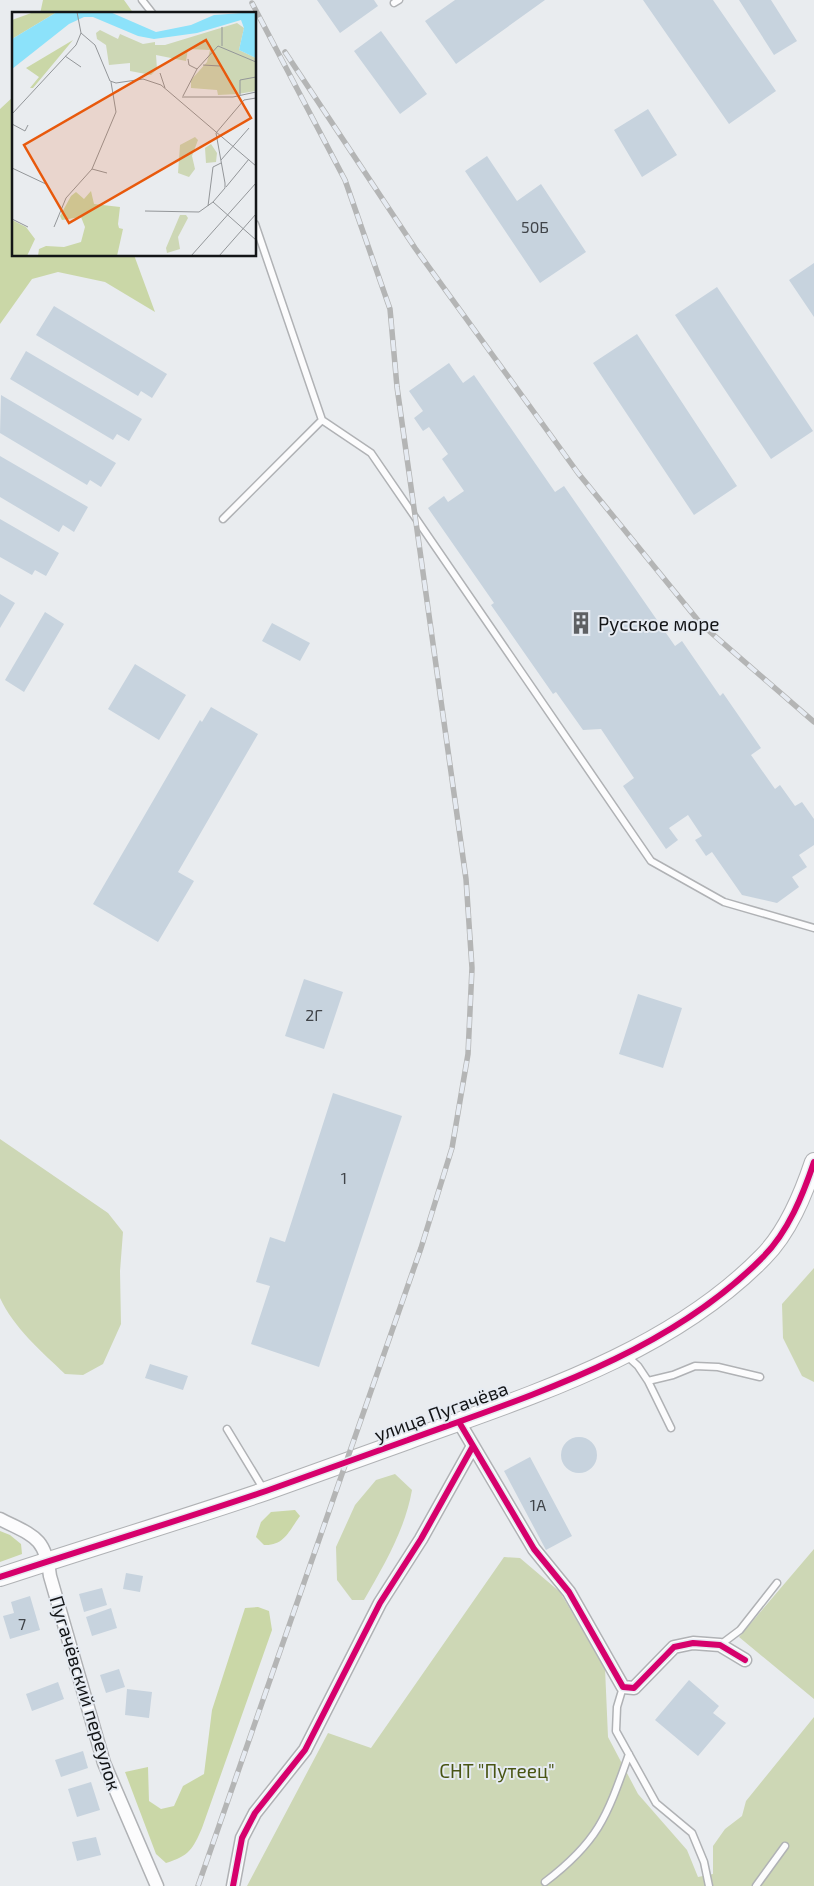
<svg xmlns="http://www.w3.org/2000/svg" width="814" height="1886" viewBox="0 0 814 1886" font-family="'Exo 2',sans-serif">
	<style>
		.green { fill: #cdd7b5 }
		.forest { fill: #cad7a7 }
		.building { fill: #c7d3de }
		.lines { fill: none; stroke-linecap: round; stroke-linejoin: round }
		.lane-casing { stroke: #b0b2b5; stroke-width: 9 }
		.street-casing { stroke: #b0b2b5; stroke-width: 15 }
		.secondary-casing { stroke: #b0b2b5; stroke-width: 20 }
		.lane { stroke: #fcfcfd; stroke-width: 6 }
		.street { stroke: #fcfcfd; stroke-width: 12 }
		.secondary { stroke: #fcfcfd; stroke-width: 18 }
		.rail-casing { stroke: #b4b5b5; stroke-width: 5.5 }
		.rail { stroke: #e6ebf2; stroke-width: 4; stroke-dasharray: 11; stroke-linecap: butt }
		.cycleway-casing { stroke: #e6ebf2; stroke-width: 9 }
		.cycleway { stroke: #d6006c; stroke-width: 6 }
		.labels { text-anchor: middle; dominant-baseline: central; stroke-width: 4; stroke-linejoin: round; paint-order: stroke }
		.number-label { font-size: 16px; fill: #404449 }
		.poi-label { font-size: 19px; fill: #131517; stroke: #e6ebf2; text-anchor: start }
		.street-label { font-size: 19px; fill: #131517; stroke: #e6ebf2 }
		.park-label { font-size: 19px; fill: #495514; stroke: #e6ebf2 }
		.inset-road { fill: none; stroke: #939699; stroke-width: 1 }
		.view { fill: #e8590c; fill-opacity: 0.15; stroke: #e8590c; stroke-width: 2.5 }
		.inset-edge { fill: none; stroke: #131517; stroke-width: 2.5 }
	</style>
	<rect width="100%" height="100%" fill="#e9ecef"/>
	<path class="green" d="M0,1139l108,74 15,19 -3,39 1,53 -18,40 -20,11 -18,-1c-24,-23 -51,-46 -65,-76z
		M814,1268v114l-12,-6 -19,-38 -1,-34z
		M395,1474l17,16c-7,40 -28,75 -48,110h-12l-15,-20 -1,-33 19,-42 21,-25z
		M814,1549v150l-75,-62z
		M504,1557l16,1 40,34 45,76 3,69 30,57 49,56 11,27 15,-3v-28l12,-17 17,-13 4,-15 68,-84v169h-567l81,-153 43,15z"/>
	<path class="forest" d="M43,0h81l10,14h-94z
		M14,96v159h120l21,57 -50,-30 -47,-10 -26,7 -32,45v-215z
		M295,1510l5,6c-11,15 -16,30 -36,29l-8,-8 5,-15 10,-10z
		M0,1531l10,4 11,9 1,10 -22,8z
		M258,1607l11,4 3,19 -70,198c-9,21 -13,28 -36,35l-10,-9 -31,-82 23,-5 1,34 12,8 13,-3 9,-20 21,-12 8,-64 33,-102z"/>
	<path class="building" d="M317,0h57l4,6 -38,27z
		M455,0h90l-89,64 -31,-43z
		M643,0h70l63,91 -47,33z
		M739,0h32l26,41 -23,14z
		M381,31l46,63 -27,20 -46,-63z
		M648,109l29,46 -35,22 -28,-47z
		M487,156l30,45 24,-17 45,68 -46,31 -75,-112z
		M814,263v54l-25,-37z
		M717,287l96,144 -42,28 -96,-144z
		M54,306l113,68 -15,24 -11,-7 -3,5 -102,-61z
		M637,334l100,152 -43,29 -101,-152z
		M26,351l116,68 -13,22 -12,-7 -4,6 -103,-61z
		M449,363l14,20 11,-8 81,117 9,-6 111,160 7,-5 38,55 3,-3 38,55 -10,7 24,34 5,-4 15,21 7,-4 12,17v26l-15,10 8,12 -15,10 7,10 -22,16 -35,-8 -30,-43 -6,4 -11,-16 7,-4 -14,-21 -19,13 9,12 -12,9 -43,-63 11,-8 -33,-49 -18,1 -27,-38 -3,2 -62,-89 3,-2 -66,-95 16,-12 4,6 16,-11 -22,-32 6,-5 -19,-27 -6,4 -9,-13 9,-7 -14,-20z
		M1,395l115,68 -15,24 -11,-7 -3,5 -87,-52z
		M0,456l88,51 -14,25 -11,-7 -4,7 -59,-35z
		M0,519l59,34 -13,23 -11,-6 -3,5 -32,-18z
		M0,594l15,9 -15,25z
		M45,612l19,12 -40,68 -19,-12z
		M272,623l38,20 -10,18 -38,-20z
		M135,664l51,31 -27,45 -51,-31z
		M211,707l47,27 -80,138 16,9 -36,61 -65,-38 107,-184 2,2z
		M304,979l39,13 -19,57 -39,-13z
		M638,994l44,14 -19,60 -44,-14z
		M333,1093l69,23 -83,251 -68,-23 19,-58 -14,-4 14,-45 15,5z
		M150,1364l38,12 -5,14 -38,-12z
		M561 1455a18 18 0 1 1 36 0a18 18 0 1 1-36 0Z
		M530,1457l42,79 -26,14 -42,-79z
		M126,1573l17,3 -3,16 -17,-3z
		M102,1588l5,17 -23,7 -5,-18z
		M30,1596l10,34 -30,9 -7,-23 11,-3 -3,-11z
		M111,1608l6,20 -25,8 -6,-19z
		M119,1669l6,18 -19,6 -6,-18z
		M689,1680l30,26 -6,7 13,10 -28,33 -43,-36z
		M58,1682l6,17 -32,12 -6,-17z
		M127,1689l25,3 -3,26 -24,-3z
		M83,1751l5,17 -27,9 -6,-17z
		M91,1782l9,28 -23,7 -9,-28z
		M96,1837l5,18 -24,6 -5,-19z"/>
	<g class="lines">
		<defs>
			<path id="lane" d="M142,0l11,14
				M394,3l5,-3
				M255,224l67,196
				M223,519l99,-99 49,33 280,408 73,41 90,26
				M627,1356l11,10 10,15 25,-6 22,-9 23,1 42,10
				M648,1381l23,47
				M227,1429l37,61
				M720,1645l20,-15 37,-47
				M623,1687l-6,20 -1,24 40,72 36,30 12,29 5,24
				M545,1882c54,-41 62,-66 84,-128
				M756,1886l29,-40"/>
			<path id="street" d="M459,1422l75,127 35,43 54,95 11,1 40,-41 19,-4 27,2 25,15
				M0,1519c33,17 45,17 50,57l54,187 53,123
				M233,1886l9,-48 13,-25 50,-63 75,-147 41,-64 52,-93"/>
			<path id="secondary" d="M0,1577c88,-29 178,-56 266,-86 48,-17 95,-34 142,-51 124,-45 261,-87 355,-183 25,-25 40,-62 51,-95"/>
		</defs>
		<use href="#lane" class="lane-casing"/>
		<use href="#street" class="street-casing"/>
		<use href="#secondary" class="secondary-casing"/>
		<use href="#lane" class="lane"/>
		<use href="#street" class="street"/>
		<use href="#secondary" class="secondary"/>
		<defs>
			<path id="rail" d="M285,52l130,196 163,225 123,151 113,98
				M198,1886l223,-638 31,-100 16,-94 4,-86 -6,-89 -69,-492 -7,-78 -45,-129 -93,-177"/>
		</defs>
		<use href="#rail" class="rail-casing"/>
		<use href="#rail" class="rail"/>
		<defs>
			<path id="cycleway" d="M459,1422l75,127 35,43 54,95 11,1 40,-41 19,-4 27,2 25,15
				M0,1577c88,-29 178,-56 266,-86 48,-17 95,-34 142,-51 124,-45 261,-87 355,-183 25,-25 40,-62 51,-95
				M233,1886l9,-48 13,-25 50,-63 75,-147 41,-64 52,-93"/>
		</defs>
		<use href="#cycleway" class="cycleway-casing"/>
		<use href="#cycleway" class="cycleway"/>
	</g>
	<defs>
		<symbol id="building-bare" viewBox="-9 -9 18 18"><path d="M-4-6H4V6H1V3H-1V6H-4ZM-2.5-4.3h1.7v1.8h-1.7ZM.8-4.3h1.7v1.8H.8ZM-2.5-1h1.7V.8h-1.7ZM.8-1h1.7V.8H.8Z" fill="#5e6063" stroke="#e6ebf2" stroke-width="2.5" paint-order="stroke"/></symbol>
	</defs>
	<g fill-rule="evenodd">
		<use href="#building-bare" x="565" y="607" width="32" height="32"/>
	</g>
	<g class="labels">
		<g class="number-label">
			<text x="535" y="226">50Б</text>
			<text x="314" y="1014">2Г</text>
			<text x="344" y="1177">1</text>
			<text x="538" y="1504">1А</text>
			<text x="22" y="1623">7</text>
		</g>
		<g class="poi-label">
			<text x="598" y="623">Русское море</text>
		</g>
		<g class="street-label">
			<text transform="translate(441 1411) rotate(-20)">улица Пугачёва</text>
			<text transform="translate(86 1693) rotate(73)">Пугачёвский переулок</text>
		</g>
		<g class="park-label">
			<text x="497" y="1770">СНТ "Путеец"</text>
		</g>
	</g>
	<g transform="translate(12 12)">
		<rect width="244" height="244" fill="#e9ecef"/>
		<path d="M225,11l7,5 -5,22 17,8v33l-18,3 -20,1 -1,-5 -26,-2v-8l16,-18 3,-12 -22,-1 -2,12 -30,-6 1,14 -6,6 -21,-4v-8l-21,2 -3,-20 -9,-6 -1,-6 4,-3 18,9 2,-5 23,10 12,-2v3h10zM183,125l3,3 -6,16 3,13 -6,8 -11,-4 2,-28zM199,132l6,9 -1,9 -10,1 -1,-15zM168,203h6l2,3 -10,19 2,12 -13,4 -1,-5z" fill="#cdd7b5"/>
		<path d="M22,0h23l-45,27v-19zM61,28l-40,48h-3l9,-11 -13,-9zM79,179l3,13 26,3 -2,17 1,4 4,1 -6,27h-79l1,-7 7,-3 18,1 17,-5 4,-15 -4,-10 -19,3 -2,-4 11,-20 5,-4 8,7zM0,208l14,7 9,12 -8,17h-15z" fill="#cad7a7"/>
		<path d="M45,0h53l46,20 35,-7 23,-10 42,-3v46l-17,-8 5,-22 -3,-8 -44,13 -43,6 -16,-3 -45,-19h-9l-15,7 -57,45v-30z" fill="#8ce2fa"/>
		<path class="inset-road" d="M210,15v19M69,21l14,12 15,36 6,2 27,-4 18,6 95,81M53,44l16,11M191,53l17,1M185,57l21,-23 38,16M148,61l5,15M228,83v-15l16,-3M171,84l14,-27 -8,-4 -1,-6M170,85h51l23,-5M0,102l64,-69 5,-12 -4,-21M0,112l13,7 3,-6M209,148l28,-32M0,156l36,17M95,161l-15,-4 24,-57 -5,-30M214,175l23,-28M201,190l43,38M196,194l5,-39 8,-4M133,199l54,1 14,-10 12,-14v-5l-9,-50 28,-33 12,-2M0,207l16,8M42,215l12,-29 26,-29M179,244l65,-73M207,244l37,-42"/>
		<path class="view" d="M194,28l45,78 -182,105 -45,-78z"/>
		<rect width="244" height="244" class="inset-edge"/>
	</g>
</svg>
